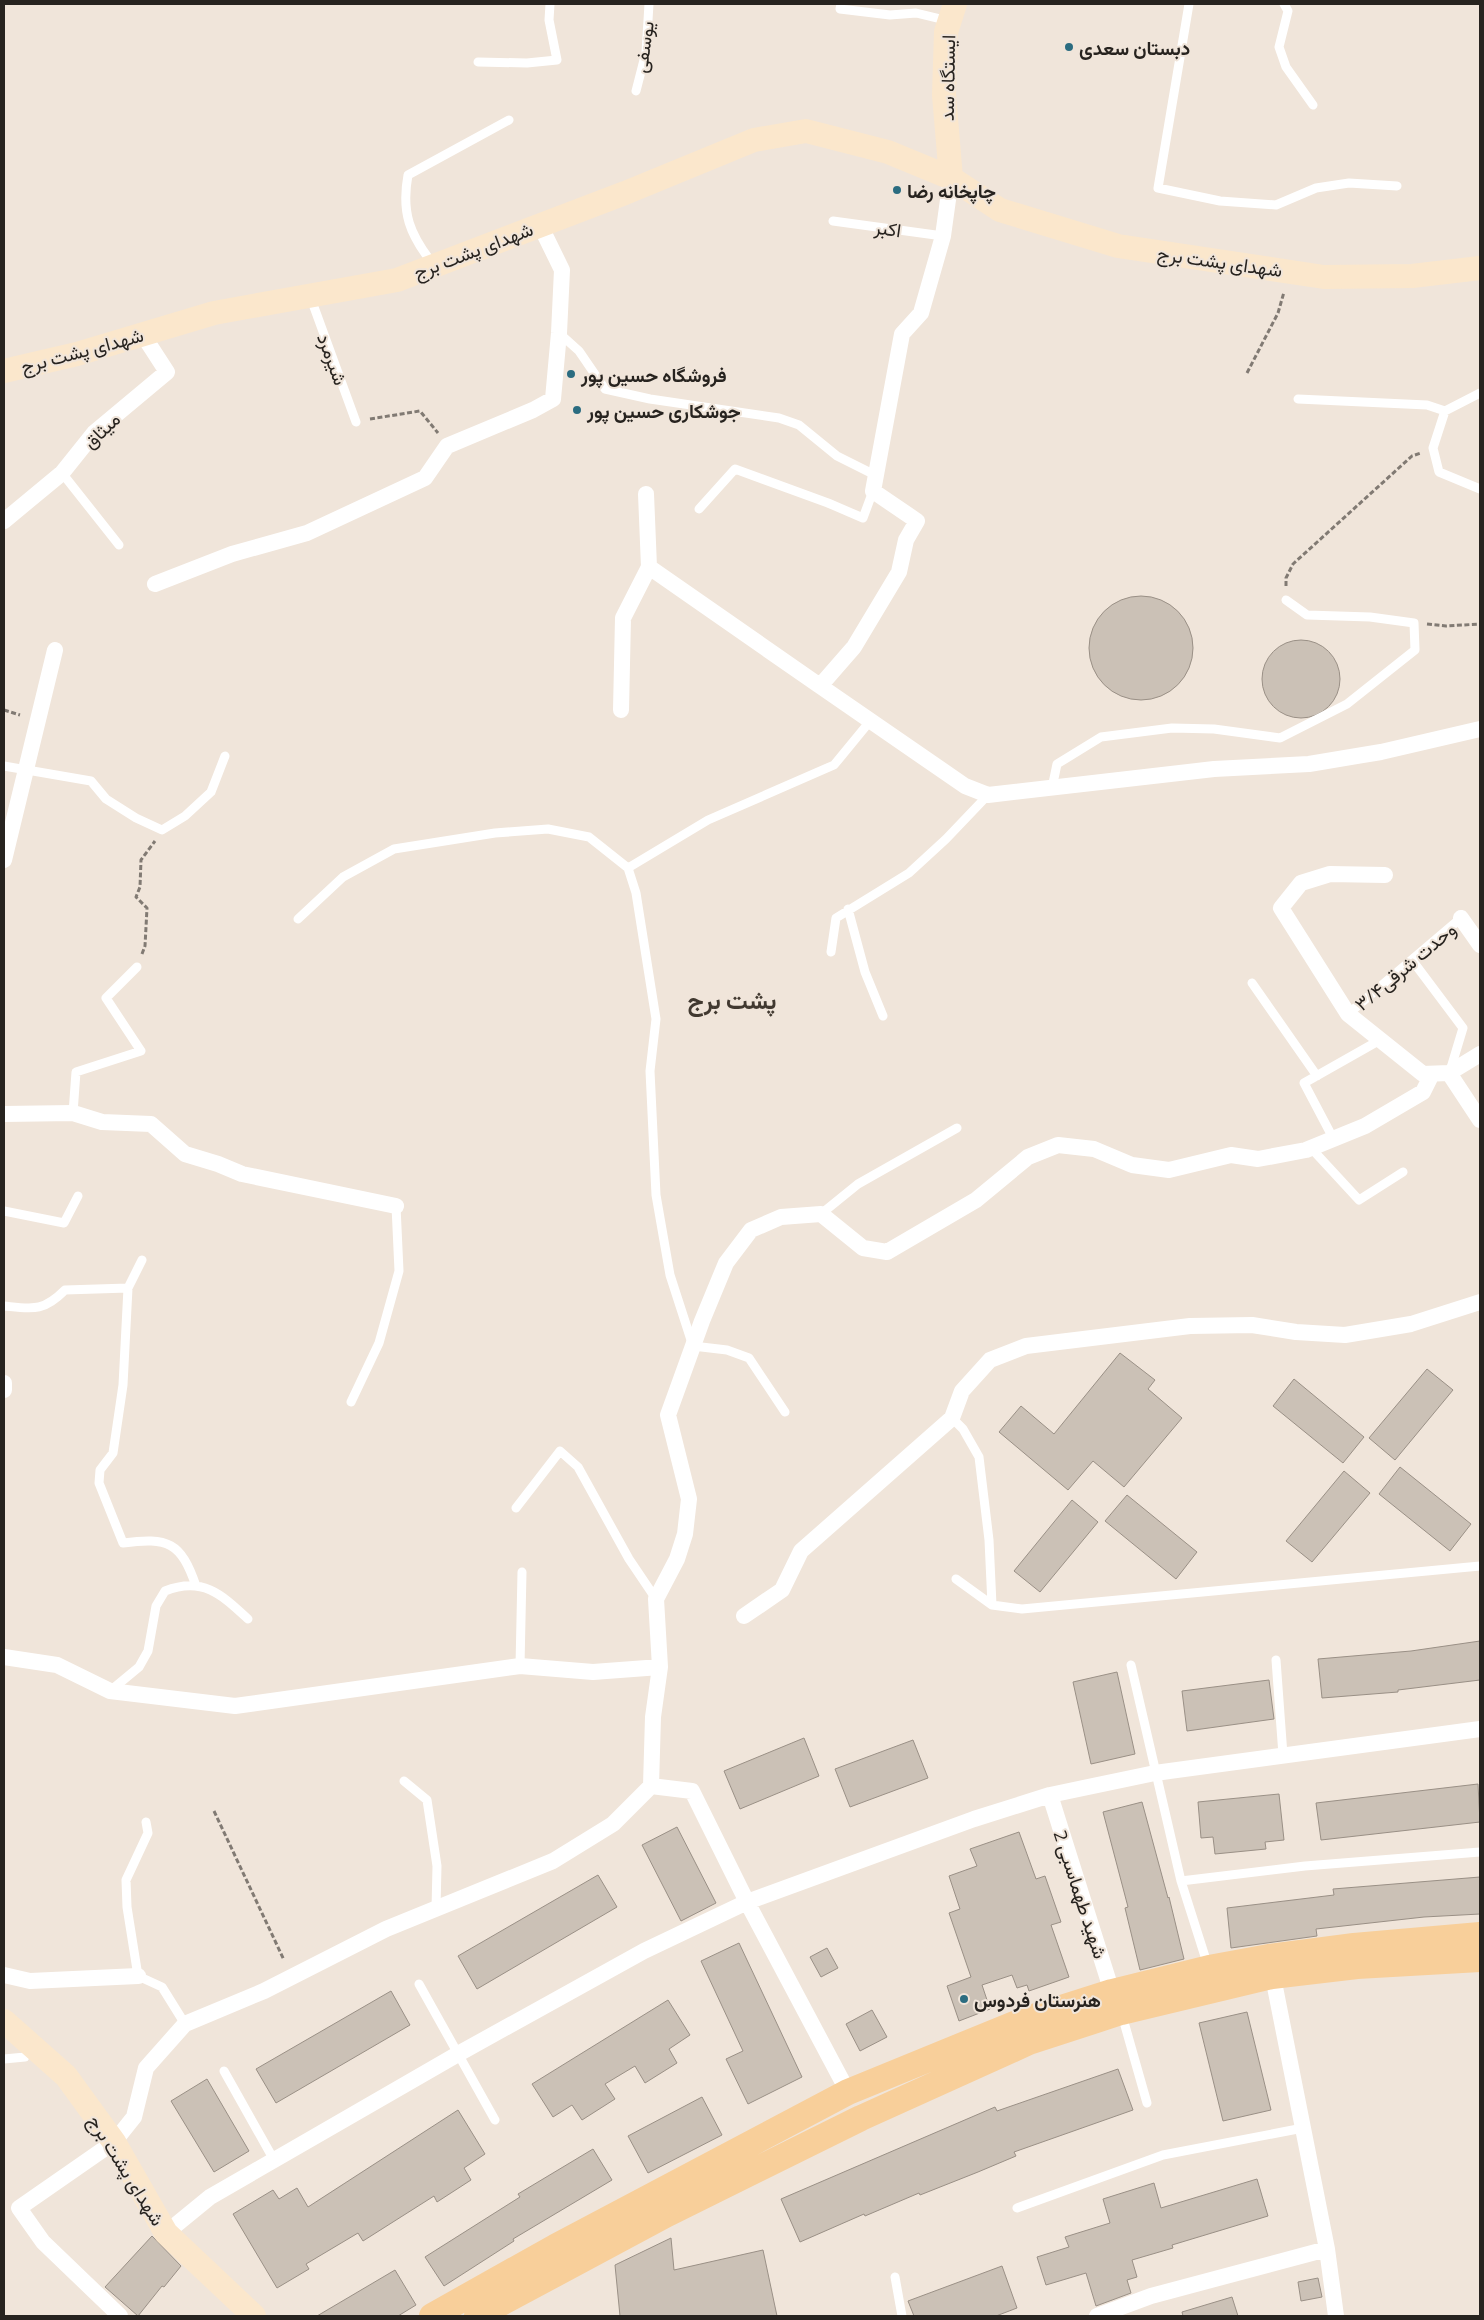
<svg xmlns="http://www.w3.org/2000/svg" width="1484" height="2320" viewBox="0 0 1484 2320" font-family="'Titillium Web',Vazirmatn,sans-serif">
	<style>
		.building { fill: #cbc1b6; stroke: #9a9086 }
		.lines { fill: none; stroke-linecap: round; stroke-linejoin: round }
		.path { stroke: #817a73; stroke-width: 3; stroke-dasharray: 5 2.5; stroke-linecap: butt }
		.lane { stroke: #fff; stroke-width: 9 }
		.street { stroke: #fff; stroke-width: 16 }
		.secondary { stroke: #fbe7cc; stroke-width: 24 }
		.primary { stroke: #f8cf9a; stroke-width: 26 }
		.poi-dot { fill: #2b6c80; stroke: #f0e5da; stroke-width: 2 }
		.labels { text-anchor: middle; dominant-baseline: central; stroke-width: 4; stroke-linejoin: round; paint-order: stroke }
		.street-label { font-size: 19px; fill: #27231f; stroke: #f0e5da }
		.poi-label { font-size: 19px; font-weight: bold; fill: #27231f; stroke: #f0e5da; text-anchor: start }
		.district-label { font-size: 24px; font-weight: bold; fill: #413930; stroke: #f0e5da }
	</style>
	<rect width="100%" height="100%" fill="#f0e5da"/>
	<path class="building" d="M1089 648a52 52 0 1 1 104 0a52 52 0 1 1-104 0Z
		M1262 679a39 39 0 1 1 78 0a39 39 0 1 1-78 0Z
		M1120,1353l35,27 -7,9 34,29 -58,69 -31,-26 -25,29 -69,-58 22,-26 33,28z
		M1427,1369l26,21 -58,70 -26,-22z
		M1294,1379l70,58 -21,26 -70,-57z
		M1400,1467l71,57 -21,27 -71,-57z
		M1344,1471l26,22 -58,69 -26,-21z
		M1127,1495l70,57 -21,27 -71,-58z
		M1072,1500l26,22 -58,70 -26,-21z
		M1480,1641v39l-82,10v2l-76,6 -4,-39 93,-8z
		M1117,1672l18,82 -44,10 -18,-82z
		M1269,1680l5,39 -87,12 -5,-40z
		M804,1738l15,38 -79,33 -16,-38z
		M913,1740l15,38 -78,29 -15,-38z
		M1478,1784l2,38 -159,18 -5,-37z
		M1279,1794l5,46 -19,2 1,7 -51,5 -2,-17 -12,1 -3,-36z
		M1142,1802l26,96 1,-1 15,62 -44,11 -15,-62 3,-1 -25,-95z
		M677,1827l39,76 -35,18 -39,-76z
		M1019,1832l17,47 9,-3 16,46 -10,3 18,52 -40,14 -2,-6 -10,3 -5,-13 -30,10 8,24 -31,12 -12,-35 24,-9 -22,-64 11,-4 -11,-33 28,-10 -7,-17z
		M598,1875l19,32 -140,82 -19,-33z
		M1480,1877v37l-56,3 -108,12 1,7 -86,12 -4,-40 107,-13 -1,-6z
		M739,1943l63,134 -54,27 -22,-45 17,-8 -42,-90z
		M827,1948l11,20 -17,9 -11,-20z
		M391,1991l19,34 -134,78 -20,-34z
		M668,2000l22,35 -21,14 8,14 -32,20 -10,-17 -30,18 10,15 -33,21 -10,-15 -19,12 -21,-33z
		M872,2010l15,27 -27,14 -14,-27z
		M1247,2012l24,98 -48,11 -24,-98z
		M1118,2069l15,41 -119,42 2,4 -38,16 -58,23 -1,-2 -54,23 -1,-2 -64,28 -19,-43 214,-92 2,4z
		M207,2079l42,72 -35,21 -43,-71z
		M702,2097l20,38 -74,38 -20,-37z
		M458,2110l27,44 -21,14 7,12 -34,22 -3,-6 -71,45 -5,-8 -52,31 3,5 -32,19 -44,-74 40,-24 6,9 18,-11 11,19z
		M593,2149l19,31 -99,59 1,2 -70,45 -19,-29 95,-60 -2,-3z
		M1257,2179l11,37 -96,29 1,3 -41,12 5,17 -10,3 4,13 -35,13 -10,-33 -40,12 -9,-28 32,-10 -4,-10 45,-14 -7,-24 51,-16 7,25z
		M152,2236l29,30 -17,21 -2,-1 -24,30 -33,-29z
		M671,2238l3,32 89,-20 14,66h-157l-5,-51z
		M1002,2266l15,42 -21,8h-82l-6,-15z
		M395,2270l21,35 -18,11h-81z
		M1318,2278l4,19 -21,4 -3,-19z
		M1232,2297l6,19h-55l-1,-4z"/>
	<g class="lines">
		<path class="path" d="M1247,373l31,-60 6,-21
			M370,419l50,-8 18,22
			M1286,586v-8l7,-14 119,-108 9,-3
			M1427,624l19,2 34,-2
			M4,710l16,5
			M142,954l3,-8 2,-38 -11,-11 4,-10 1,-27 14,-19
			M214,1811l70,149"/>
		<path class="lane" d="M841,4l-1,5 50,6 26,-2 33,8
			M1189,4l-31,184 62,13 56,4 40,-17 33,-5 48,3
			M1284,4l4,7 -9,36 7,20 27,38
			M478,62l49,1 30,-3 -8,-40 1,-16
			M636,91l10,-39 3,-48
			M833,221l110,15
			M433,264c-23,-29 -32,-51 -25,-89l101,-55
			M310,296l46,126
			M559,333l20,18 26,38 45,10 129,19 20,7 38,31 40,20
			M1480,393l-35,18 -12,37 6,24 41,17
			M1298,399l129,6 18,6
			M62,473l57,72
			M699,509l36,-40 93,34 35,15 10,-27
			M4,766l87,15 15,18 30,19 26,12 23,-14 26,-24 14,-36
			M1052,788l5,-24 44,-27 71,-9 42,1 66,9 67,-34 68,-54 -1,-27 -44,-6 -63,-2 -21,-15
			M628,868l80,-48 126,-55 37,-45
			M848,909l17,63 18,44
			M298,919l45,-42 51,-28 101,-16 53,-4 41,8 39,31 8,25 20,126 -6,52 6,124 14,80 23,71 34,4 22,8 36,54
			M831,952l5,-34 73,-45 37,-34 42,-44
			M1412,960l51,68 -13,43
			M1252,983l65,93
			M1348,1014l113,-96
			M73,1113l3,-41 65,-21 -35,-53 31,-31
			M1333,1138l-29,-55 76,-43
			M1311,1148l48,52 44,-28
			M4,1211l60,12 14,-27
			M821,1214l37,-30 99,-56
			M128,1288l-5,97 -10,68 -13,17 -1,13 24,60c45,-6 58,-1 73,43
			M4,1306c29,3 39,6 61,-16l63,-2 14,-28
			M351,1402l28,-59 20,-72 -3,-65
			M952,1418l11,11 16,28 10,83 3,65
			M516,1508l44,-57 18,16 51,92 27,40
			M956,1579l36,26 30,4 458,-43
			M1276,1660l7,95
			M1131,1665l50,216 27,85
			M520,1666l2,-94
			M110,1691l29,-24 9,-16 8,-45 9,-15c38,-15 57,4 83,28
			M404,1781l23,19 10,66 -1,43
			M146,1822l2,11 -22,47 1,27 11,69 24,11 23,37
			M1181,1881l124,-15 175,-14
			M419,1984l76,136
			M1122,2015l25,88
			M4,2059l21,-2 4,-11
			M224,2071l50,89
			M1017,2208l146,-53 140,-27
			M895,2277l7,39"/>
		<path class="street" d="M951,178l-8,58 -22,77 -19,21 -29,157 44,30 -11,19 -7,32 -45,75 -34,39 145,100 23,9 226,-26 95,-5 72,-12 99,-23
			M646,494l3,73 171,119
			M4,521l58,-48 32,-40 73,-61 -24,-37
			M155,584l77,-30 75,-21 118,-55 22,-32 86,-36 20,-11 6,-66 3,-63 -22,-45
			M621,710l2,-92 26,-51
			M4,860l51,-210
			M1385,875l-55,-1 -29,9 -20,25 67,106 75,60 26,-1 31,47
			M1461,918l19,27
			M1449,1073l31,-19
			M4,1114l69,-1 29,9 49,2 34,30 33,10 24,10 154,32
			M4,1383v7
			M744,1616l38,-26 19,-39 151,-133 10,-27 28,-31 36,-14 164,-20 62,-1 44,7 49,3 66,-11 69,-22
			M4,1657l53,8 53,26 125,15 285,-40 73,6 67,-5
			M651,1786l41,5 55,111 101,190
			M1050,1795l62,197
			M1271,1967l56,282 9,67
			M4,1975l26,6 108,-5
			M166,2233l44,-36 248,-143 186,-103 103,-49 227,-83 76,-24 105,-22 325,-44
			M120,2316l-77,-74 -24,-34 95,-66 20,-25 12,-49 39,-44 79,-33 122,-62 167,-68 60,-37 38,-38 2,-69 7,-50 -4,-68 21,-40 8,-25 4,-35 -21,-84 34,-94 24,-58 25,-33 30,-13 40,-3 42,34 24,4 89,-52 52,-43 30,-12 36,4 38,16 37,5 62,-15 27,4 48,-9 59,-24 58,-34 9,-18
			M1097,2316l54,-20 176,-47"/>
		<path class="secondary" d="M951,178l-7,-83 2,-63 9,-28
			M4,371l73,-17 137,-41 183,-33 228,-87 129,-53 52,-9 82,21 63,26 49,32 118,36 206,31 88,-1 68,-8
			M4,2021l62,55 48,66 52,91 88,83"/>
		<path class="primary" d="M432,2316l123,-69 293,-155 176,-72 88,-28 97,-24 60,-11 85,-11 126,-11
			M477,2316l190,-102 194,-96 168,-76 92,-30 151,-36 85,-10 123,-7"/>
	</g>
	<g class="poi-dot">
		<circle cx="1069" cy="47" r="5"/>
		<circle cx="897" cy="190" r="5"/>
		<circle cx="571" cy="374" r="5"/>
		<circle cx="577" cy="410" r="5"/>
		<circle cx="964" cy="1999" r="5"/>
	</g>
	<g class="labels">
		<g class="street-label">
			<text transform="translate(643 47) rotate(-82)">یوسفی</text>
			<text transform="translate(947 78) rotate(-89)">ایستگاه سد</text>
			<text transform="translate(888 228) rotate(8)">اکبر</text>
			<text transform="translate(473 250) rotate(-21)">شهدای پشت برج</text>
			<text transform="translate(1220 261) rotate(8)">شهدای پشت برج</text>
			<text transform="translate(82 350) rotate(-15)">شهدای پشت برج</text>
			<text transform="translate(333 359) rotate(70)">شیرمرد</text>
			<text transform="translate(101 430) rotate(-44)">میثاق</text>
			<text transform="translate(1405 966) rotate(-40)">وحدت شرقی۳/۴</text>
			<text transform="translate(1081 1894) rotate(72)">شهید طهماسبی 2</text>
			<text transform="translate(127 2170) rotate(58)">شهدای پشت برج</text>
		</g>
		<g class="poi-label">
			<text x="1079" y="47">دبستان سعدی</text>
			<text x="907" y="190">چاپخانه رضا</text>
			<text x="581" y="374">فروشگاه حسین پور</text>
			<text x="587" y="410">جوشکاری حسین پور</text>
			<text x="974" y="1999">هنرستان فردوس</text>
		</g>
		<g class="district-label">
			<text x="732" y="1000">پشت برج</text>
		</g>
	</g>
	<rect width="1484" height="2320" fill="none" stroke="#27231f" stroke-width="10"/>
</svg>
